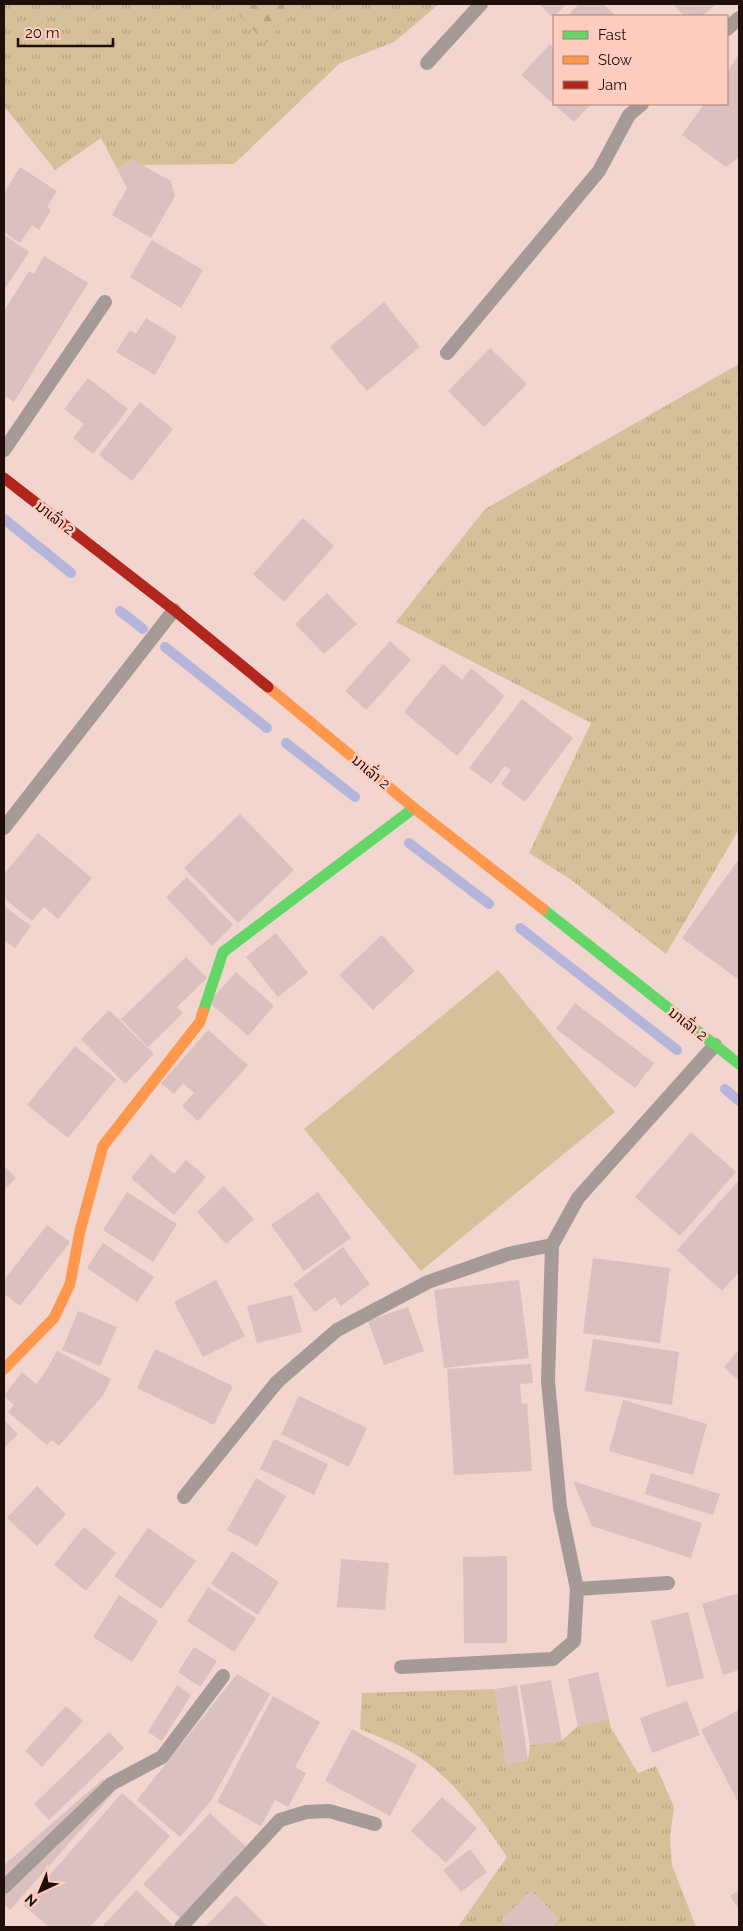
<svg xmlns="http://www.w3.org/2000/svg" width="743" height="1931" viewBox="0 0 743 1931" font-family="Raleway,'Noto Sans Lao',sans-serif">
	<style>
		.grass { fill: url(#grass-tufts) }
		.forest { fill: url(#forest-firs) }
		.green { fill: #d6c09a }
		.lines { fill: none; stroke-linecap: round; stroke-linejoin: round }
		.stream { stroke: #b5b5db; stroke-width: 10 }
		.building { fill: #dac0be }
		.lane { stroke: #a69a96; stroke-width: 14 }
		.fast { stroke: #63d668; stroke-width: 11 }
		.slow { stroke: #ff974d; stroke-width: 11 }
		.jam { stroke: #b3261e; stroke-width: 11 }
		.labels { text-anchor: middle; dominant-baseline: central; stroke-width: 5; stroke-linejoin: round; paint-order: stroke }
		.street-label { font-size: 15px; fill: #1f0e0a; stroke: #ffcdc0 }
	</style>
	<defs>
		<pattern id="grass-tufts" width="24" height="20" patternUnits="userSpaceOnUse" patternTransform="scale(1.25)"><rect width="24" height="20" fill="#d6c09a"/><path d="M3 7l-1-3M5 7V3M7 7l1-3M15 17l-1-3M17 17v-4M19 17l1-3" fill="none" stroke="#b7a483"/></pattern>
		<pattern id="forest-firs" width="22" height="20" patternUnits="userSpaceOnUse" patternTransform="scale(1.25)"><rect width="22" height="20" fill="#d6c09a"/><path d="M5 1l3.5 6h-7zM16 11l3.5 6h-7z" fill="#b7a483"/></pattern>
	</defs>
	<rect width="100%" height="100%" fill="#f1d5ce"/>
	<path class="grass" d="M4,4h435l-45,38 -54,21 -106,101 -93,1 -8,-5 -16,9 -16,-31 -46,32 -51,-64z
		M739,364v465l-73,125 -96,-75 -41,-26 62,-130 -195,-101 89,-113z
		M495,1689l11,75 22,-4 2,-15 32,-5 16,-14 31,-7 1,7 28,47 18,-7 18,41 -4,30 2,28 24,62h-145l8,-8 -28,-28 -29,29 7,7h-51l49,-70c-27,-40 -55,-82 -98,-106 -15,-9 -33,-15 -49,-22l2,-36z"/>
	<path class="forest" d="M228,4h71l-33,39z"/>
	<path class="green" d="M498,970l117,142 -194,159 -117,-142z"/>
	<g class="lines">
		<path class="stream" d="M4,519l67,54
			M120,611l23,18
			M165,647l102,81
			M286,743l69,54
			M409,843l80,61
			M520,928l157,122
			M725,1089l14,12"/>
	</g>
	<path class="building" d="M539,4h27l-13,14z
		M579,4h24l13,12h-49z
		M673,4h43l-14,12h-18z
		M550,44l4,4v56h37l-17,18 -53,-47z
		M739,54v103l-13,10 -44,-32 22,-31h23v-32z
		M133,160l38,21 4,15 -24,42 -39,-23 15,-27 -10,-19z
		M20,167l37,24 -10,16 4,3 -12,20 -7,-5 -12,18 -16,-11v-39z
		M4,235l25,17 -25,38z
		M152,240l51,30 -22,38 -51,-31z
		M44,256l44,27 -74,119 -10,-7v-84l25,-40 5,3z
		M384,302l36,45 -53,44 -37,-44z
		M146,318l31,19 -22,38 -39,-23 14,-22 6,4z
		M490,348l37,36 -43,43 -36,-36z
		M88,378l40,31 -35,45 -20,-16 11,-14 -20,-15z
		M140,402l33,27 -41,52 -33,-26z
		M303,518l31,28 -50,56 -31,-28z
		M327,593l30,31 -33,30 -29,-30z
		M390,641l21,19 -45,50 -21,-19z
		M443,664l19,16 9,-12 34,28 -48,60 -53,-44z
		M522,699l51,39 -48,64 -24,-18 10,-14 -6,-4 -14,18 -22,-16z
		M240,814l54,56 -56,53 -54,-55z
		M38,833l54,45 -34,41 -14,-12 -12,14 -28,-23v-24z
		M739,859v121l-57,-42z
		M187,877l46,48 -21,21 -46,-49z
		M4,906l27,20 -16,22 -11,-8z
		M276,933l32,40 -30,24 -32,-40z
		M382,935l33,36 -42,39 -34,-35z
		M186,957l21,21 -30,29 6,6 -35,34 -27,-28z
		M236,972l38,34 -26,30 -39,-34z
		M575,1003l79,60 -19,25 -79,-59z
		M109,1010l45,44 -29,30 -44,-45z
		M208,1030l40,35 -50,56 -16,-15 12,-13 -11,-10 -9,11 -13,-11z
		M75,1046l41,33 -48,59 -41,-33z
		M691,1132l45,40 -56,64 -45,-39z
		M151,1154l23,20 12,-14 20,17 -32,38 -43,-37z
		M4,1166l12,12 -12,12z
		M739,1180v92l-17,19 -45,-41z
		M224,1186l30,33 -28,25 -29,-32z
		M127,1192l50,32 -24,38 -50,-32z
		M318,1192l33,46 -47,33 -33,-46z
		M47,1225l23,17 -50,64 -16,-12v-14z
		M103,1243l51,34 -17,25 -50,-34z
		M343,1247l27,37 -29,22 -6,-9 -20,15 -22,-28z
		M593,1258l77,10 -10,75 -77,-10z
		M216,1280l29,56 -42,21 -29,-55z
		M519,1280l10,78 -85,10 -10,-78z
		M292,1295l10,37 -45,11 -10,-37z
		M408,1307l16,44 -40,14 -16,-44z
		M78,1311l39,16 -17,39 -38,-16z
		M593,1339l86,13 -7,53 -87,-14z
		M155,1349l78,37 -19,39 -77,-37z
		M739,1350v31l-15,-14z
		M57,1351l54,28 -8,16 -44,51 -7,-6 -5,5 -39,-33 6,-7 -10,-9 18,-24 14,12 10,-13z
		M531,1364l2,19 -13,1 2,20 5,-1 5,68 -78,4 -7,-106z
		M299,1396l68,32 -18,39 -68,-33z
		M623,1400l84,24 -14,51 -84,-24z
		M4,1420l14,14 -14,14z
		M274,1439l54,25 -14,31 -54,-26z
		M651,1473l69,21 -7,21 -68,-21z
		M256,1478l30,18 -29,50 -30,-16z
		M573,1481l129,42 -11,35 -99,-32z
		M37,1486l29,28 -29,32 -30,-28z
		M84,1527l32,26 -30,38 -32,-26z
		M148,1528l48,33 -35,48 -47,-33z
		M232,1551l47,31 -21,33 -47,-31z
		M507,1556v87h-43l-1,-86z
		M341,1559l48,4 -4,47 -48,-3z
		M208,1587l48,31 -22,34 -47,-31z
		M739,1593v77l-16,5 -21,-71z
		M119,1595l39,26 -26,41 -39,-25z
		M688,1612l16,66 -37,9 -16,-66z
		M194,1647l23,14 -17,26 -22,-15z
		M598,1672l11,47 -31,7 -10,-47z
		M237,1674l33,20 -59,107 -31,36 -43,-37z
		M551,1680l11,60 -32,5 -10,-60z
		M177,1685l14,10 -29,46 -14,-9z
		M517,1685l11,75 -22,4 -11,-75z
		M273,1696l47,26 -25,45 11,6 -18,34 -13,-7 -14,26 -44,-24z
		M687,1701l13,34 -48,18 -12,-35z
		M66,1706l17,15 -41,46 -17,-16z
		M739,1710v94l-38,-74z
		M352,1729l65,36 -27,51 -65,-35z
		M109,1732l15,16 -75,72 -15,-16z
		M103,1779l12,12 -105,119 -6,-5v-40z
		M122,1793l48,43 -80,91h-41l-26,-22z
		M442,1797l35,31 -31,35 -35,-32z
		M210,1813l36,34 -66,71 -37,-34z
		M470,1849l17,23 -26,20 -18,-22z
		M136,1890l37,35 -2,2h-69z
		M739,1890v20l-9,-14z
		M531,1891l28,28 -8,8h-42l-8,-7z
		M236,1895l32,32h-63z"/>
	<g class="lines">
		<path class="lane" d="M727,29l12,-11
			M427,63l54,-59
			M447,353l152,-182 30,-56 13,-11
			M4,450l101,-148
			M4,828l170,-218
			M184,1497l93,-115 60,-52 91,-48 80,-28 44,-9
			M577,1589l91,-6
			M401,1667l152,-8 21,-18 3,-52 -17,-82 -12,-126 4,-136 26,-47 137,-153
			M4,1887l107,-103 51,-27 61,-81
			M181,1927l99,-107 26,-8 23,-1 46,13"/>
		<path class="fast" d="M543,909l196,155
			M203,1012l20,-60 191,-144"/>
		<path class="slow" d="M268,687l146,121 129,101
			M4,1369l50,-51 16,-34 10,-53 23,-85 97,-124 3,-10"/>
		<path class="jam" d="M4,478l170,132 94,77"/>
	</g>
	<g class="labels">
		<g class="street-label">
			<text transform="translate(55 518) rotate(38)">ນາເລົ່າ 2</text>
			<text transform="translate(371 772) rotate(40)">ນາເລົ່າ 2</text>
			<text transform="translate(688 1024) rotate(38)">ນາເລົ່າ 2</text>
		</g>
	</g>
	<rect width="743" height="1931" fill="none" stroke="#1f0e0a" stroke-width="10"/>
	<rect x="553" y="15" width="175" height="90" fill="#ffcdc0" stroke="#a58177"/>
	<rect x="563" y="31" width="25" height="8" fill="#63d668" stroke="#a58177"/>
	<text x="598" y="40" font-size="15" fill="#1f0e0a">Fast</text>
	<rect x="563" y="56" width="25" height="8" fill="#ff974d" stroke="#a58177"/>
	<text x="598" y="65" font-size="15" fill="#1f0e0a">Slow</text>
	<rect x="563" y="81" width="25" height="8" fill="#b3261e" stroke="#a58177"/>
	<text x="598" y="90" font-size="15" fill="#1f0e0a">Jam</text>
	<g transform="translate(40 1891) rotate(224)" stroke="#ffcdc0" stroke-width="4" paint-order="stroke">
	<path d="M0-4L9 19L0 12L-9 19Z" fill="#1f0e0a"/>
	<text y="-8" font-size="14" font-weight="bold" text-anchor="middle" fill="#1f0e0a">N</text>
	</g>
	<path d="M18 38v8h95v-8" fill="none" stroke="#1f0e0a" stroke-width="2.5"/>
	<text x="25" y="38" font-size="15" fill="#1f0e0a" stroke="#ffcdc0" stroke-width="4" paint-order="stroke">20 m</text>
</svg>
